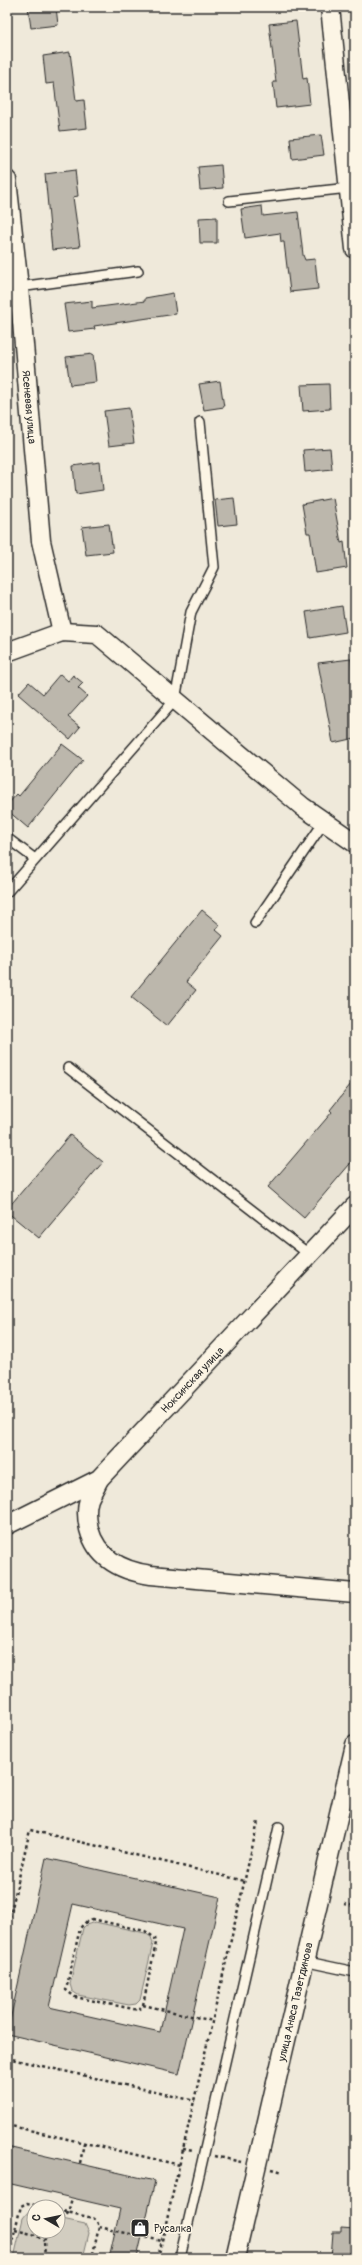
<svg xmlns="http://www.w3.org/2000/svg" width="362" height="2265" viewBox="0 0 362 2265" font-family="Pangolin,sans-serif">
	<style>
		.green { fill: #d2cdc0; stroke: #7e7c76 }
		.building { fill: #bcb7ac; stroke: #2b2b2b; fill-rule: evenodd }
		.lines { fill: none; stroke-linecap: round; stroke-linejoin: round }
		.service-casing { stroke: #2b2b2b; stroke-width: 12 }
		.minor-casing { stroke: #2b2b2b; stroke-width: 21 }
		.path { stroke: #2b2b2b; stroke-width: 2.5; stroke-dasharray: 3 3; stroke-linecap: butt }
		.service { stroke: #fcf5e5; stroke-width: 9 }
		.minor { stroke: #fcf5e5; stroke-width: 18 }
		.labels { text-anchor: middle; dominant-baseline: central; stroke-width: 3.5; stroke-linejoin: round; paint-order: stroke }
		.street-label { font-size: 11px; fill: #2b2b2b; stroke: #fcf5e5 }
		.poi-label { font-size: 11px; fill: #2b2b2b; stroke: #fcf5e5; text-anchor: start }
	</style>
	<rect width="100%" height="100%" fill="#efe9da"/>
	<filter id="ink" filterUnits="userSpaceOnUse"><feTurbulence type="fractalNoise" baseFrequency=".025" numOctaves="2"/><feDisplacementMap in="SourceGraphic" scale="8" xChannelSelector="R" yChannelSelector="G"/><feConvolveMatrix kernelMatrix="1 2 1 2 8 2 1 2 1" color-interpolation-filters="sRGB"/></filter>
	<g filter="url(#ink)">
		<path class="green" d="M95,1922l50,11 6,4 2,6 -13,57 -4,4 -7,1 -51,-10 -6,-4 -2,-7 13,-56 3,-3z
			M28,2212h6v19h24v-13l27,6 4,9 -6,25h-69l9,-40z"/>
		<path class="building" d="M28,7h28l2,18 -27,3z
			M296,21l7,58 4,-1 3,26 -34,4 -3,-26h3l-7,-58z
			M70,52l6,49 8,-1 3,28 -27,3 -6,-48 -8,1 -3,-28z
			M321,135l3,20 -32,4 -2,-21z
			M221,165l2,23 -23,2 -2,-23z
			M75,170l3,26 -5,1 7,50 -28,3 -7,-76z
			M262,206l1,10 35,-4 5,43 2,5 10,-1 3,30 -28,3 -6,-50h-3l-1,-9 -35,5 -4,-29z
			M217,217v26h-17l-1,-25z
			M173,293l3,21 -82,12 1,3 -27,3 -4,-28 28,-3v7l53,-7v-3z
			M93,354l3,28 -26,3 -4,-28z
			M220,381l4,26 -20,3 -5,-26z
			M329,384l1,25 -27,2 -2,-26z
			M129,408l5,35 -25,3 -5,-35z
			M330,448l2,21 -27,3 -2,-22z
			M100,462l3,28 -27,4 -3,-28z
			M234,498l3,26 -19,2 -3,-26z
			M333,498l8,45 3,-1 3,26 -31,5 -6,-40h-3l-5,-29z
			M109,524l4,28 -27,3 -4,-28z
			M342,606l4,26 -36,6 -4,-26z
			M351,659l4,27v52l-22,5 -15,-80z
			M60,674l8,7 5,-6 10,8 -5,5 9,8 -19,21 12,10 -10,12 -52,-45 11,-12 14,12z
			M62,744l21,16 -55,68 -21,-18v-5l10,-11 2,2z
			M202,910l18,15 -4,5 7,6 -37,46 10,8 -29,36 -36,-29z
			M355,1079v79l-51,60 -36,-31 64,-75 -2,-2z
			M70,1135l33,27 -64,76 -32,-26v-3z
			M46,1858l174,39 -41,177 -172,-40zM73,1904l110,25 -23,103 -111,-25z
			M7,2147l148,34 -18,77h-28l11,-49 -113,-26z
			M341,2228l14,1v29h-24l2,-26h8z"/>
		<g class="lines">
			<defs>
				<path id="service" d="M229,201l120,-13
					M19,287l119,-16
					M7,838l28,21
					M7,892l168,-192 16,-88 23,-45 -14,-145
					M255,923l69,-101
					M68,1068l242,187
					M303,1961l52,11
					M180,2258l99,-431"/>
				<g id="minor">
					<path d="M330,7l25,242"/>
					<path id="s1" d="M7,180l12,107 22,254 21,91"/>
					<path d="M7,652l55,-20 35,2 206,173 52,36"/>
					<path d="M99,1479c-3,7 -7,13 -10,20 -3,9 -2,21 0,30 8,30 33,42 62,46l204,18"/>
					<path id="s2" d="M7,1525l92,-46 256,-273"/>
					<path id="s3" d="M235,2258l120,-513"/>
				</g>
			</defs>
			<use href="#service" class="service-casing"/>
			<use href="#minor" class="minor-casing"/>
			<path class="path" d="M344,1904l11,2
				M92,1919l53,12 10,7 1,5 -13,62 -5,5 -63,-13 -9,-7 14,-62 7,-7z
				M7,1929l23,-99 215,51
				M143,2005l70,16
				M7,2058l188,43
				M7,2125l173,40
				M183,2149l10,2
				M215,2156l26,6
				M80,2163l4,-20
				M272,2169l11,3
				M58,2210l35,8 4,3 2,6 -7,31
				M58,2223l10,-10 4,-15
				M99,2227l63,14
				M15,2230l21,5 8,6
				M8,2258l13,-52 6,-3 16,4
				M45,2258l-1,-17 4,-10
				M158,2258l100,-436"/>
			<use href="#service" class="service"/>
			<use href="#minor" class="minor"/>
		</g>
	</g>
	<defs>
		<symbol id="shop-square" viewBox="-11 -11 22 22"><rect x="-9" y="-9" width="18" height="18" rx="4" fill="#2b2b2b" stroke="#fcf5e5"/><path d="M-5-2.5h2.3a2.7 3.5 0 0 1 5.4 0H5L5.5 6h-11ZM-1.5-2.5h3a1.5 2.3 0 0 0-3 0Z" fill="#fff"/></symbol>
	</defs>
	<g fill-rule="evenodd">
		<use href="#shop-square" x="129" y="2217" width="22" height="22"/>
	</g>
	<g class="labels">
		<g class="street-label">
			<text stroke="none"><textPath href="#s1" startOffset="228">Ясеневая улица</textPath></text>
			<text stroke="none"><textPath href="#s2" startOffset="239">Ноксинская улица</textPath></text>
			<text stroke="none"><textPath href="#s3" startOffset="263">улица Анаса Тазетдинова</textPath></text>
		</g>
		<g class="poi-label">
			<text x="154" y="2228">Русалка</text>
		</g>
	</g>
	<rect width="362" height="2265" fill="none" stroke="#fcf5e5" stroke-width="24"/>
	<rect x="12" y="12" width="338" height="2241" fill="none" stroke="#2b2b2b" stroke-width="1.5" filter="url(#ink)"/>
	<g transform="translate(46 2219) rotate(279)"><circle r="19" fill="#fcf5e5" stroke="#a8a49b"/>
	<path d="M0-3L7 15L0 10L-7 15Z" fill="#2b2b2b"/>
	<text y="-6" font-size="11" font-weight="bold" text-anchor="middle" fill="#2b2b2b">С</text>
	</g>
</svg>
